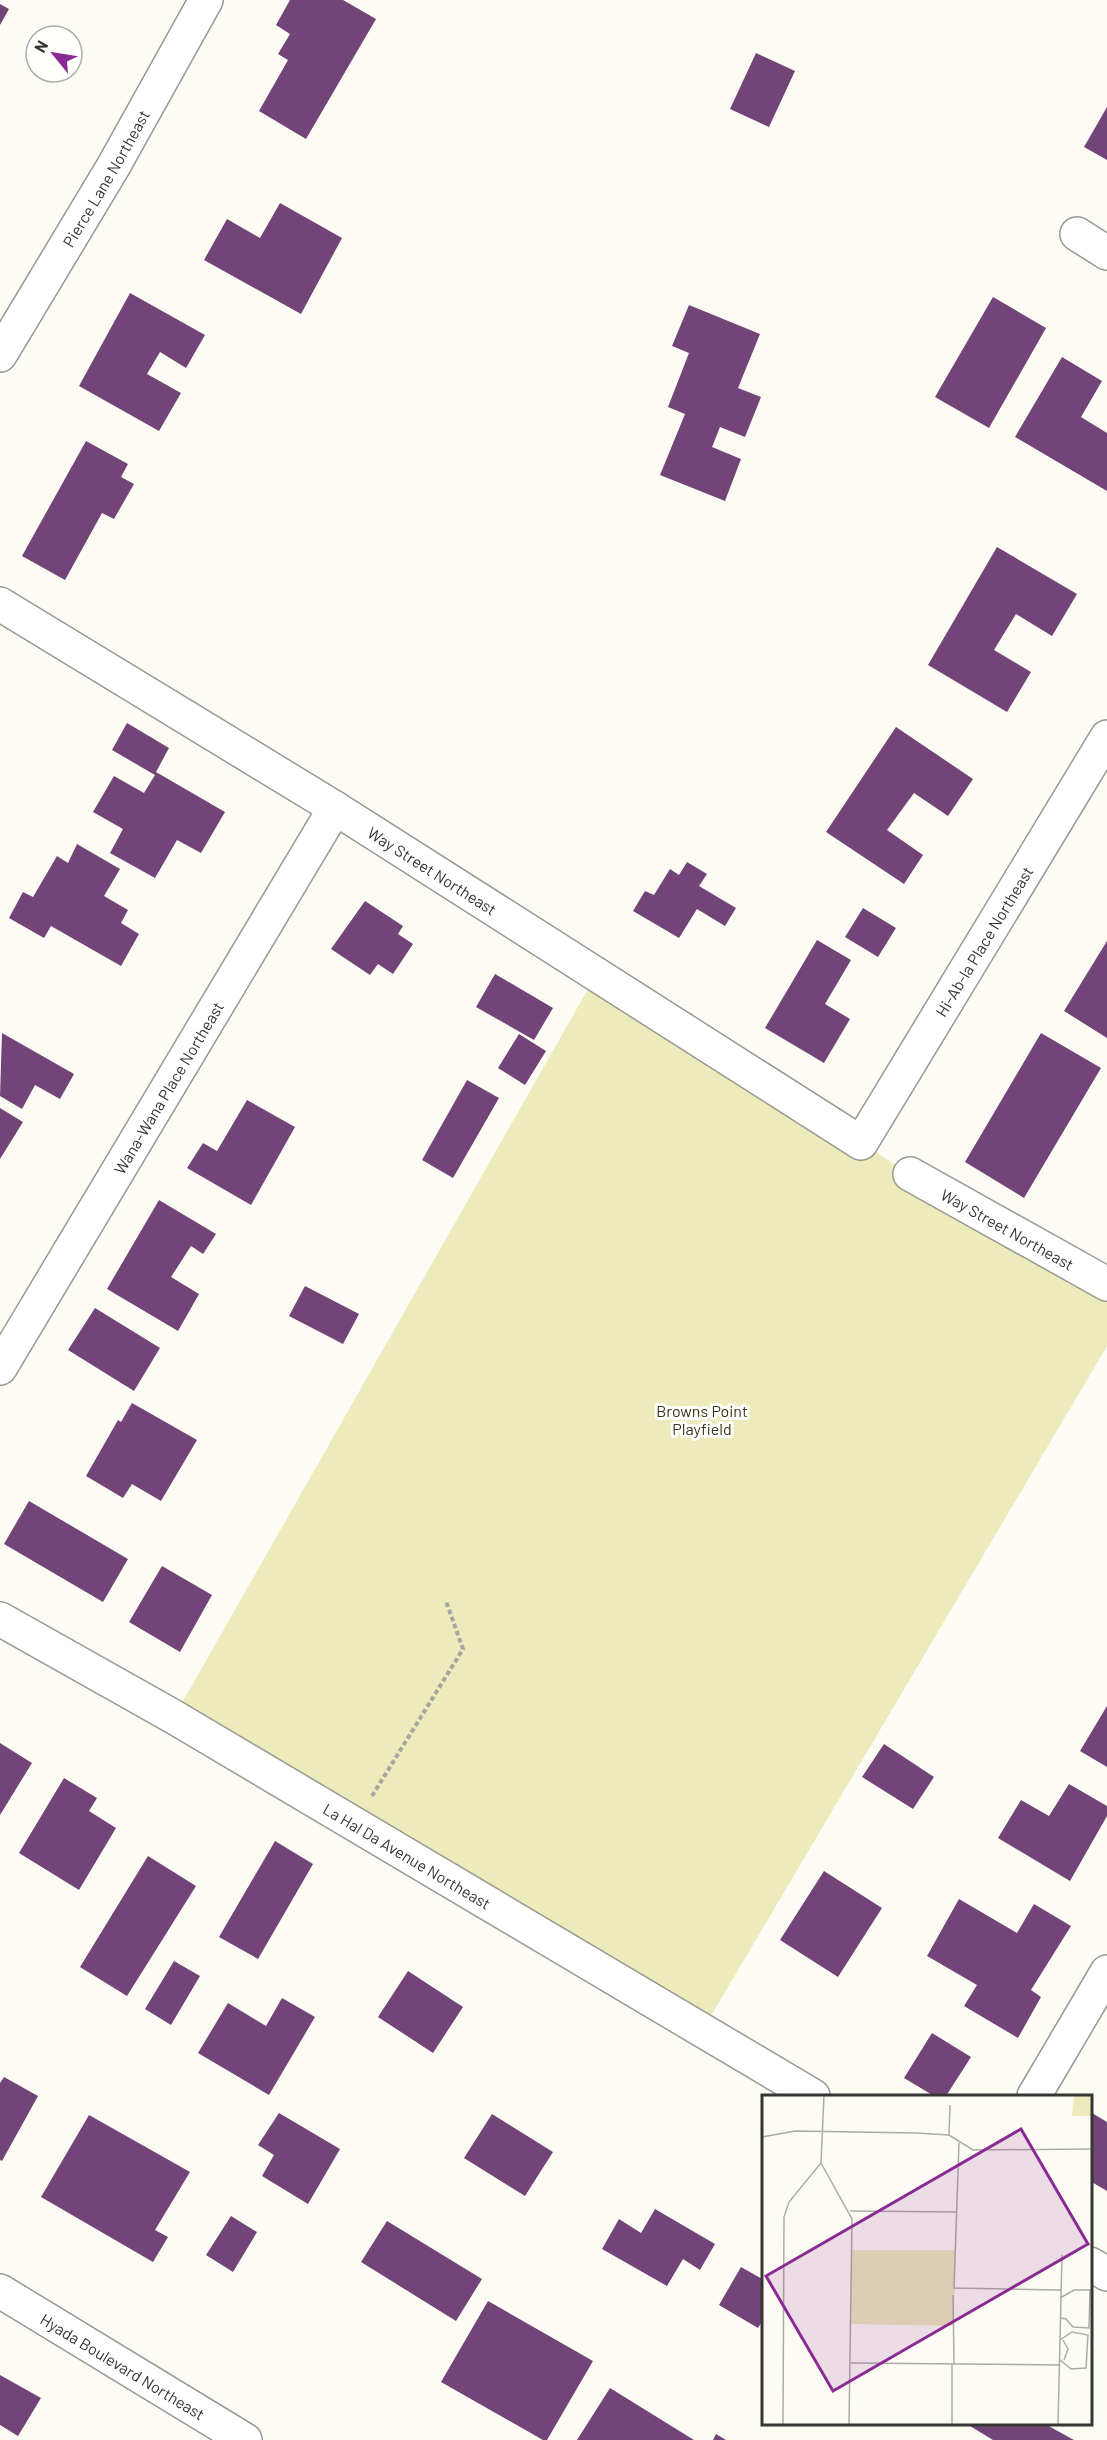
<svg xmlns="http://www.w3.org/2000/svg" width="1107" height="2440" viewBox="0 0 1107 2440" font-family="Barlow,sans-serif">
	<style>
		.green { fill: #edeabb }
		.building { fill: #724477 }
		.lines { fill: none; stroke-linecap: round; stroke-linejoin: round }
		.minor-casing { stroke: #999993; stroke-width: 36 }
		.path { stroke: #a6a6a1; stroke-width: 4; stroke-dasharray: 4.5 3; stroke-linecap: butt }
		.minor { stroke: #fff; stroke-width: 33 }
		.labels { text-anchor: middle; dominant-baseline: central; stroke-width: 6; stroke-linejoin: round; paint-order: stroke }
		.street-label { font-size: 16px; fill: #353533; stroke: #fffffe }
		.park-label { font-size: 16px; fill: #3a3716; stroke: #fffffe }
		.inset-road { fill: none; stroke: #acaca7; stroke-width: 1.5 }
		.view { fill: #8a2b95; fill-opacity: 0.15; stroke: #8a2b95; stroke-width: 3 }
		.inset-edge { fill: none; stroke: #353533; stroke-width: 3 }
	</style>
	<rect width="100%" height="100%" fill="#fcfcf5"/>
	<path class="green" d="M596,975l314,199 197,110v62l-405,685 -528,-314z"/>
	<path class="building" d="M290,0h53l33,19 -70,120 -47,-28 29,-51 -10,-6 12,-20 -14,-9z
		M0,4l9,5 -9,16z
		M756,53l39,18 -26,56 -39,-18z
		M1107,107v53l-23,-13z
		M280,203l62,35 -41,76 -97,-54 23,-41 33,19z
		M130,293l75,42 -19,33 -26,-16 -13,22 34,19 -22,38 -80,-45z
		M993,297l53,31 -57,100 -54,-31z
		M689,305l71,29 -22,54 23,9 -16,40 -25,-10 -8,20 29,12 -16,42 -65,-26 25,-61 -17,-7 21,-54 -17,-7z
		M1062,357l40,24 -21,36 26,16v58l-92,-54z
		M86,441l42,23 -7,13 13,7 -20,35 -12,-6 -37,67 -43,-24z
		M997,547l80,47 -25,42 -36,-22 -22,36 37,22 -24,40 -79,-47z
		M127,723l42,25 -13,24 69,40 -24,41 -24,-13 -22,38 -45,-25 13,-24 -30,-17 21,-36 30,17 11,-18 -43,-25z
		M896,727l77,52 -25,37 -34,-23 -27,37 36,25 -19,29 -78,-52z
		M77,844l43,25 -16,27 24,14 -7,13 18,11 -18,32 -70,-40 -7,12 -35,-20 14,-26 10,5 24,-41 11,7z
		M687,862l20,12 -8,12 37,22 -11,18 -28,-17 -18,29 -46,-27 12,-20 9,4 16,-26 9,6z
		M365,901l38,25 -5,8 15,10 -20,30 -15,-10 -8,11 -39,-26z
		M863,908l33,20 -18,29 -33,-20z
		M817,940l34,20 -26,44 25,15 -26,44 -59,-35z
		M1107,941v97l-43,-27z
		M495,974l58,34 -19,32 -58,-33z
		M2,1033l72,41 -14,25 -25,-14 -13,24 -22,-13z
		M1041,1033l60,35 -77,130 -59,-36z
		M519,1034l27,17 -21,34 -27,-17z
		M467,1080l32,18 -46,80 -31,-18z
		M247,1100l48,27 -44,78 -64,-37 16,-25 14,8z
		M0,1108l23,14 -23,37z
		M159,1200l57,34 -13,20 -12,-8 -20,31 28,17 -21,37 -71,-42z
		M305,1286l54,28 -16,30 -54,-28z
		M95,1308l65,40 -26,43 -66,-41z
		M132,1403l65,37 -36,61 -29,-17 -9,14 -37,-22 32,-56 3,2z
		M29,1501l99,58 -25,43 -99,-58z
		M162,1566l50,29 -32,57 -51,-30z
		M1107,1706v61l-27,-16z
		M0,1743l32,20 -32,52z
		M884,1744l50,33 -21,32 -51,-32z
		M64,1778l33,20 -8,13 27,17 -37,62 -60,-37z
		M1069,1784l38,22v10l-37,65 -72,-43 23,-38 28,16z
		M275,1841l38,23 -55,95 -39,-22z
		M148,1856l48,30 -69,110 -47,-29z
		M824,1871l58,37 -44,69 -58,-37z
		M959,1899l58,34 17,-29 37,22 -40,64 10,7 -23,41 -54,-32 13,-21 -50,-29z
		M174,1961l26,15 -29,49 -26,-16z
		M408,1971l55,36 -30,46 -55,-36z
		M282,1998l33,19 -46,78 -71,-42 30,-50 38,23z
		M932,2033l39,24 -25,39h-12l-30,-18z
		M4,2077l34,19 -36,65 -2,-1v-77z
		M279,2113l61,36 -32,55 -46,-28 12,-21 -16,-10z
		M1092,2113l15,9v69l-17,-10z
		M492,2114l61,38 -28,44 -61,-38z
		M89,2115l101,57 -35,58 13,7 -15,25 -112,-65z
		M655,2209l60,35 -15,26 -17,-11 -16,27 -65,-37 17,-30 22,14z
		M231,2216l26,16 -24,40 -27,-17z
		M387,2221l95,58 -26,42 -95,-59z
		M741,2267l23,13v38l-6,10 -39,-23z
		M488,2301l105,60 -46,79h-4l-102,-58z
		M0,2375l41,23 -23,38 -18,-11z
		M610,2388l84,52h-117z
		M972,2424h73l29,16h-81l-23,-14z
		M716,2434l10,6h-13z"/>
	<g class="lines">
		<defs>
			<g id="minor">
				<path d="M1077,234l30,19"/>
				<path id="s1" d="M0,355l113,-188 93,-167"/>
				<path id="s2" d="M0,604l335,204 526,335 246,-406"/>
				<path id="s3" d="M910,1174l197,110"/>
				<path id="s4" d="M0,1368l335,-560"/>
				<path id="s5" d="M0,1619l174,98 639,379"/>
				<path d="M1034,2096l73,-124"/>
				<path d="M1090,2264l17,10"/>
				<path id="s6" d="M0,2291l245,149"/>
			</g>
		</defs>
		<use href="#minor" class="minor-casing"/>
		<path class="path" d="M372,1796l91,-147 -17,-48"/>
		<use href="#minor" class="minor"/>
	</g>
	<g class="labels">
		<g class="street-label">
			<text stroke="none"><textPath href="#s1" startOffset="206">Pierce Lane Northeast</textPath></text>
			<text stroke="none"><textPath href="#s2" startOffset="508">Way Street Northeast</textPath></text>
			<text stroke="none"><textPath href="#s2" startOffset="1252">Hi-Ab-la Place Northeast</textPath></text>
			<text stroke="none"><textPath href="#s4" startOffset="327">Wana-Wana Place Northeast</textPath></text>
			<text stroke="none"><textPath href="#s3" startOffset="112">Way Street Northeast</textPath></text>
			<text stroke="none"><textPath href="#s5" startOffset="471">La Hal Da Avenue Northeast</textPath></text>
			<text stroke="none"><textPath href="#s6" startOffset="144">Hyada Boulevard Northeast</textPath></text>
		</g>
		<g class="park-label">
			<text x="702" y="1410">Browns Point<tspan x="702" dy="18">Playfield</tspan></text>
		</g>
	</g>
	<g transform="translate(762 2095)">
		<rect width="330" height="330" fill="#fcfcf5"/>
		<path d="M312,0h18v21h-20zM90,155h103l-1,76 -103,-2z" fill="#edeabb"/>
		<path class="inset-road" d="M187,40l1,-30M0,42l33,-6 121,2 33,2 24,15 119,-1M197,48l-5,145 107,2M59,68l31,56 -3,206M88,116l107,1M191,200l1,69M298,223l6,1 7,8 16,1 1,-38h-16l-14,8M301,245l5,9 -4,11M298,265l11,9 15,-1 2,-33 -16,-3 -12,8M89,268l208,2M21,330l1,-208 5,-15 32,-39 3,-68M190,330v-61M296,330l4,-170"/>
		<path class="view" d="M259,34l67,115 -255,147 -67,-115z"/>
		<rect width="330" height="330" class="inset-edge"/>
	</g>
	<g transform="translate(54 54) rotate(300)"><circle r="28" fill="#fffffe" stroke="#aeaead" stroke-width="1.5"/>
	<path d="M0-4.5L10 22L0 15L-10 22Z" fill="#8a2b95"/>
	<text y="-9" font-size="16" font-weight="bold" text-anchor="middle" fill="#353533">N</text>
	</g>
</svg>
